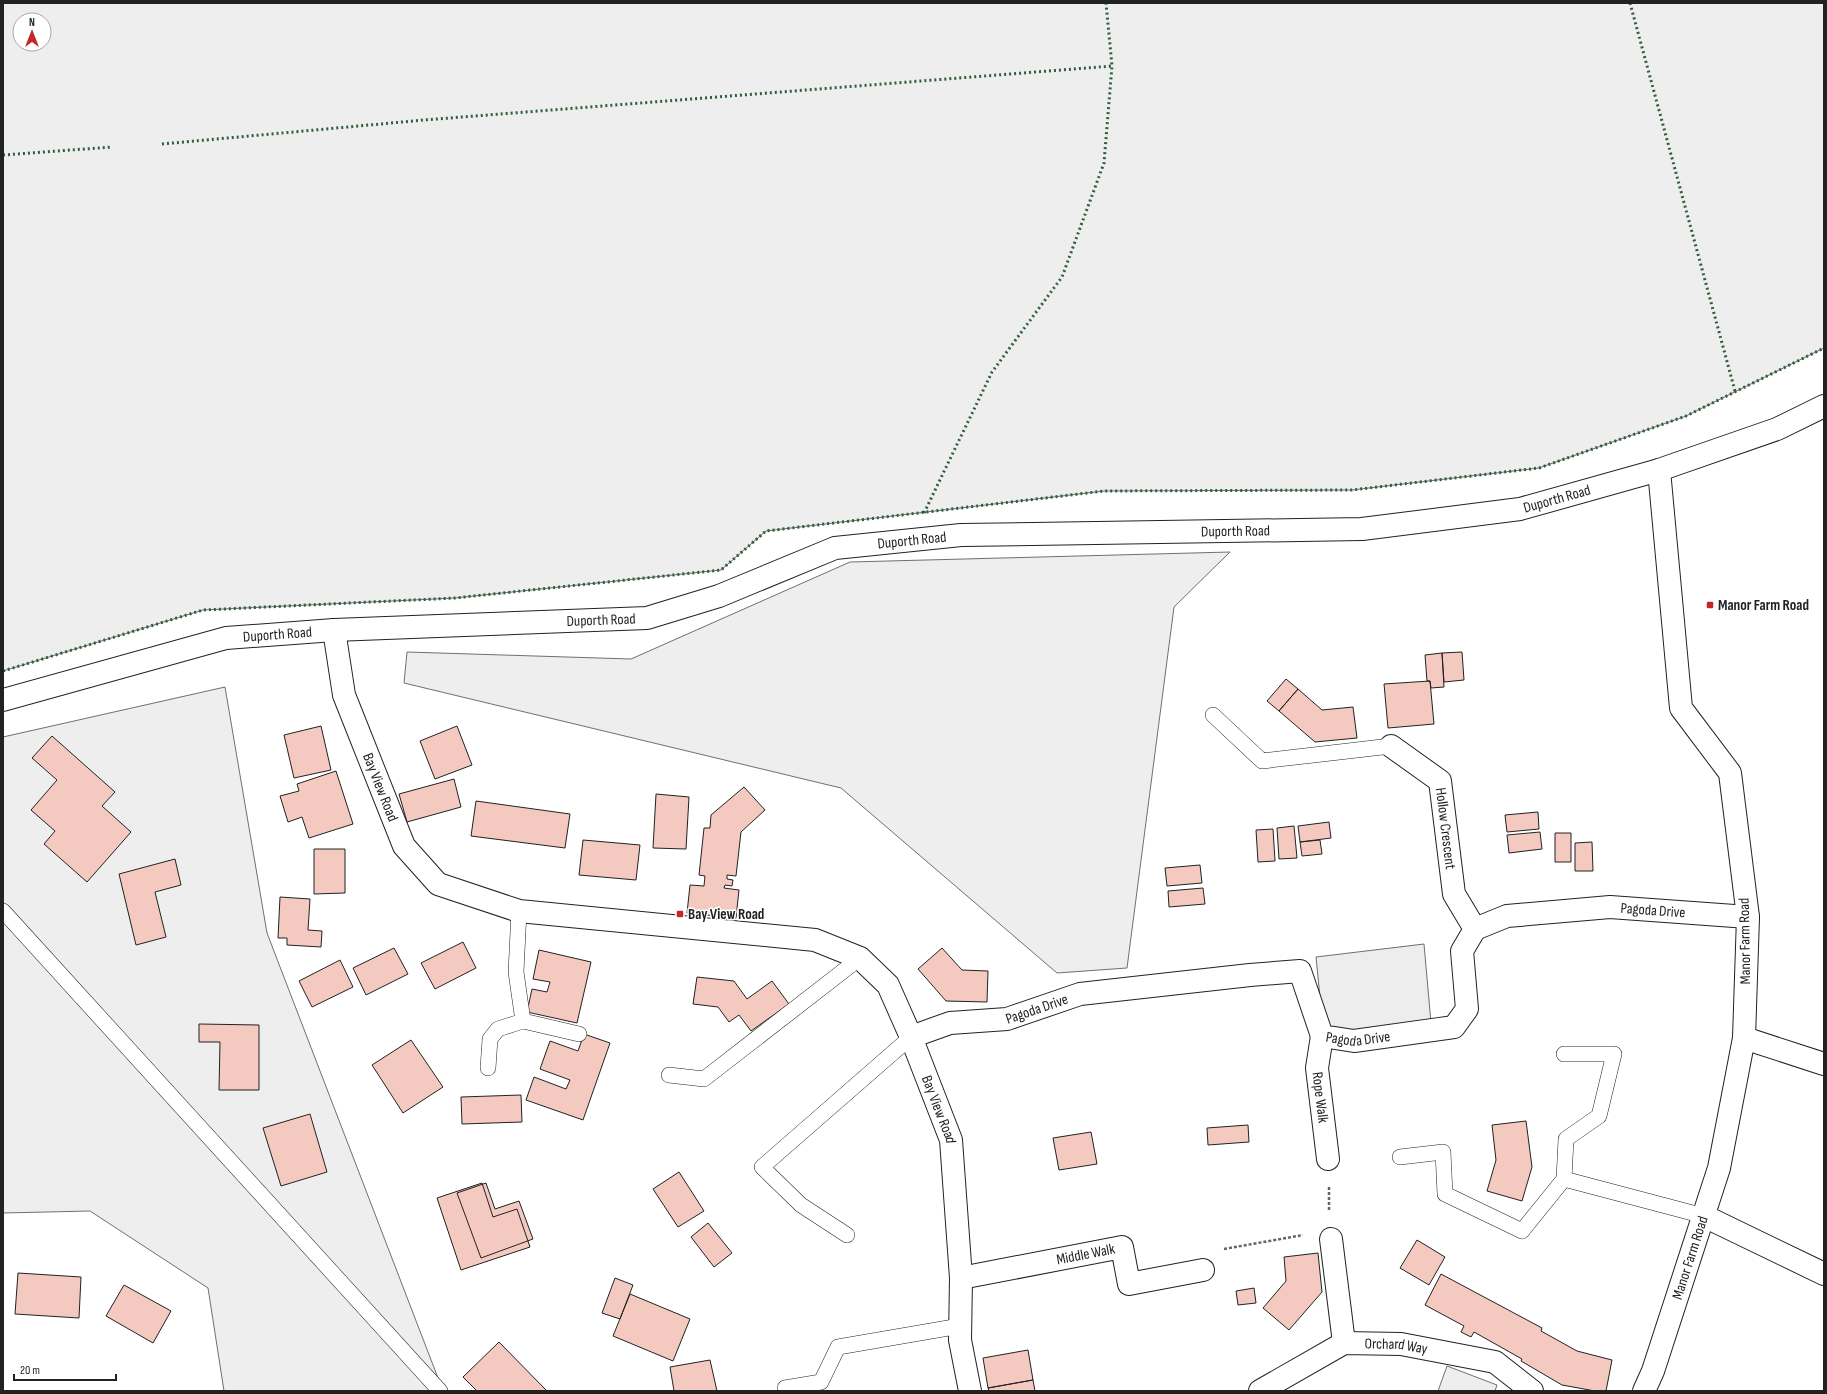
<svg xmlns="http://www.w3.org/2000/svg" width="1827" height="1394" viewBox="0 0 1827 1394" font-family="'Sofia Sans Condensed',sans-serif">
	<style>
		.green { fill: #eee; stroke: #6f6f6f; fill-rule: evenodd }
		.parking { fill: #ededed; stroke: #6f6f6f }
		.building { fill: #f3c9c0; stroke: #222 }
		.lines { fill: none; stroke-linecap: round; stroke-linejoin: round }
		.service-casing { stroke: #222; stroke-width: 16 }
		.minor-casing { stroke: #222; stroke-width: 24 }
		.tertiary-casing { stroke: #222; stroke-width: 24 }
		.path { stroke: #646464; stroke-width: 2.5; stroke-dasharray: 3 2; stroke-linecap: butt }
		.service { stroke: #fff; stroke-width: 15 }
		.minor { stroke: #fff; stroke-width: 22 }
		.tertiary { stroke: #fff; stroke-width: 22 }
		.hedge { stroke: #2f5e38; stroke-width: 3; stroke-dasharray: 2 3; stroke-linecap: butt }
		.poi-dot { fill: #c62828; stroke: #fff; stroke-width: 1.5 }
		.labels { text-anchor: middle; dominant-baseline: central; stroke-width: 3; stroke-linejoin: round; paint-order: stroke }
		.street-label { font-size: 15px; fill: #222; stroke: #fff }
		.poi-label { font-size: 15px; font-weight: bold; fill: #222; stroke: #fff; text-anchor: start }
	</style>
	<rect width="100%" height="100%" fill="#fff"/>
	<path class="green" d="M3,3h1821v345l-138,68 -147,52 -187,22 -248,1 -338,40 -45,39 -266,28 -252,12 -200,61zM20,20h24v24h-24z
		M1230,552l-56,55 -47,361 -70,5 -216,-185 -437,-105 3,-31 224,7 219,-97z
		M225,687l42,246 176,458h-219l-16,-103 -118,-77 -87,2v-476z
		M1447,1366l50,19 -2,6h-57z"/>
	<path class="parking" d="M1424,944l7,79 -91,10 -11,-6 -7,-10 -6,-60z"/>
	<path class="building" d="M1462,652l2,28 -20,2 -2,-29z
		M1442,653l2,34 -13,1 -1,-7h-3l-2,-26z
		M1286,679l12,10 -19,22 -12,-10z
		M1430,681l4,43 -46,4 -4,-44z
		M1298,689l24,21 31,-3 4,31 -42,4 -36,-31z
		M321,726l10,44 -37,8 -10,-43z
		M457,726l15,39 -37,14 -15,-38z
		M52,736l63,56 -13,14 29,26 -44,50 -43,-38 11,-13 -24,-21 26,-30 -25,-22z
		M336,771l17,53 -44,14 -7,-21 -14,5 -8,-26 19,-5 -2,-7z
		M454,779l7,28 -54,15 -8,-28z
		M744,787l21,23 -24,22 -5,44 -9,-1v4l6,1 -1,6 -7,-1 -1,3 15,2 -3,28 -49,-5 3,-28 14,1 1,-10 -6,-1 5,-47h6l1,-13z
		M656,794l33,3 -3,52 -33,-1z
		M476,801l94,13 -5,34 -94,-12z
		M1538,812l1,17 -32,3 -2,-17z
		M1329,822l2,16 -31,4 -2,-16z
		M1294,826l3,32 -18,1 -2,-31z
		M1273,829l2,32 -17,1 -2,-32z
		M1540,832l2,17 -33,4 -2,-18z
		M1555,833h16v29h-16z
		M583,840l57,5 -4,35 -57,-5z
		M1320,840l2,14 -20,2 -2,-14z
		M1592,842l1,29h-18v-28z
		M314,849h31v44l-31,1z
		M175,859l6,26 -26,7 11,45 -30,8 -17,-71z
		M1200,865l2,18 -35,3 -2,-18z
		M1203,888l2,16 -36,3 -1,-16z
		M280,897l30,2 -2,31 14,1 -1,16 -34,-2v-7h-9z
		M463,942l13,26 -41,21 -14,-26z
		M394,948l14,26 -42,21 -13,-27z
		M942,948l20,22 26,1 -1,31 -41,-1 -28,-32z
		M539,950l52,12 -14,61 -50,-11 5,-23 15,3 3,-10 -17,-3z
		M340,960l13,27 -41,20 -13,-26z
		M697,977l37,4 13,18 25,-18 17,23 -38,27 -12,-16 -10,7 -11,-15 -25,-3z
		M199,1024l60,1v65h-40l1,-48h-21z
		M584,1034l26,9 -27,77 -57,-20 8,-23 32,12 4,-9 -30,-11 10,-28 28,10z
		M411,1040l32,47 -40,26 -31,-48z
		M521,1095l1,27 -60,2 -1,-27z
		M310,1114l17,58 -46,14 -18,-58z
		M1526,1121l6,46 -10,34 -35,-10 9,-31 -4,-35z
		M1248,1125l1,17 -41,3 -1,-17z
		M1091,1132l6,32 -38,6 -6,-32z
		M679,1172l25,39 -26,16 -25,-38z
		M482,1183l11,34 24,-8 13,38 -69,23 -24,-72z
		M486,1183l9,26 24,-8 14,38 -52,19 -24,-65z
		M708,1223l24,30 -18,14 -23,-30z
		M1417,1240l28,17 -16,28 -29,-17z
		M1318,1253l4,39 -33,38 -26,-22 23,-27 -2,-24z
		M18,1273l63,4 -2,41 -64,-4z
		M1441,1274l101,54 -1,3 36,20 35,9 -6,31h-11l-33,-6 -41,-24 1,-2 -48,-27 -3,5 -10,-5 3,-6 -39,-21z
		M615,1278l18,7 -13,34 -18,-6z
		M124,1285l47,26 -18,32 -47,-27z
		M1254,1288l2,15 -18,2 -2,-14z
		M630,1294l60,25 -17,42 -60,-25z
		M499,1342l48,49h-70l-14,-14z
		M1028,1350l5,30 -45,8 -5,-30z
		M710,1360l7,31h-43l-4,-24z
		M1033,1380l2,11h-46l-1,-3z"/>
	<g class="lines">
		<defs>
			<path id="service" d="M1213,715l49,46 129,-15
				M3,911l437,480
				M519,911l-3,61 7,49
				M1564,1054h50l-15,62 -33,23 -2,40 140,37
				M488,1068l2,-29 8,-10 25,-8 56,13
				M669,1075l35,4 156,-121
				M1400,1157l43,-5 2,42 77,37 42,-52
				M847,1235l-46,-30 -39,-38 149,-130
				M785,1388l36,-6 17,-35 122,-21"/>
			<g id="minor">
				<path id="s1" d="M334,630l10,65 60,151 34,38 81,27 296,29 45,18 28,27 23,52 40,103 10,138 -1,62 10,51"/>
				<path id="s2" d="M1391,746l49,35 14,113 21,35"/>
				<path id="s3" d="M1322,1036l-5,32 11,91"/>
				<path id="s4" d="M911,1037l39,-14 57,-4 73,-25 170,-19 50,-4 22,65 32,5 100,-14 13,-18 -5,-58 13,-22 32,-13 103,-9 138,10"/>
				<path d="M1744,1038l80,26"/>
				<path d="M1704,1216l120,58"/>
				<path d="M1331,1239l13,104"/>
				<path id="s5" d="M961,1278l161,-31 7,37 74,-14"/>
				<path id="s6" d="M1260,1391l84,-48 57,1 94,18 37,29"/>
				<path id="s7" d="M1644,1391l9,-20 66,-203 25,-130 4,-121 -18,-144 -49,-65 -22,-238"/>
			</g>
			<g id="tertiary">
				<path id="s8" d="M3,700l223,-62 108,-8 313,-12 72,-22 116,-48 126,-13 401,-6 158,-20 139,-39 118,-41 47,-23"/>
			</g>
		</defs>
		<use href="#service" class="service-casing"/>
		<use href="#minor" class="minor-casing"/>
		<use href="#tertiary" class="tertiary-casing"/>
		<path class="path" d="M1329,1187v23
			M1224,1249l79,-14"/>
		<use href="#service" class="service"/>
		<use href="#minor" class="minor"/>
		<use href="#tertiary" class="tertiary"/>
		<path class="hedge" d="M1630,3l105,388
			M162,144l262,-24 688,-54
			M3,155l109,-8
			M924,513l68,-141 70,-95 42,-114 8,-97 -6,-63
			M3,671l200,-61 252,-12 266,-28 45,-39 338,-40 248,-1 187,-22 147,-52 138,-68"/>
	</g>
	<g class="poi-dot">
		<rect x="1706" y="601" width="8" height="8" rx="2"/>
		<rect x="676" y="910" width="8" height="8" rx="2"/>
	</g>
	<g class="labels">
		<g class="street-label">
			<text stroke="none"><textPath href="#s8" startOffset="1579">Duporth Road</textPath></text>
			<text stroke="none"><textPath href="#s8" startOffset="1255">Duporth Road</textPath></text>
			<text stroke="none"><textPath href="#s8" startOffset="931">Duporth Road</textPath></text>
			<text stroke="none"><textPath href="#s8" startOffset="607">Duporth Road</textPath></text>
			<text stroke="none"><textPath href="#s8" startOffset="283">Duporth Road</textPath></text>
			<text stroke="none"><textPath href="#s1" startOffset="165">Bay View Road</textPath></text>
			<text stroke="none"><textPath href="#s2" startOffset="108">Hollow Crescent</textPath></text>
			<text stroke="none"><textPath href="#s4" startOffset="886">Pagoda Drive</textPath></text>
			<text transform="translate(1745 941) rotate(-91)">Manor Farm Road</text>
			<text stroke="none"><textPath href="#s4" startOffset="130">Pagoda Drive</textPath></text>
			<text stroke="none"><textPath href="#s4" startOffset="502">Pagoda Drive</textPath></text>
			<text stroke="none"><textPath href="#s3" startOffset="62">Rope Walk</textPath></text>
			<text stroke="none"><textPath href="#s1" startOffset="884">Bay View Road</textPath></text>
			<text stroke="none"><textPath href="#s5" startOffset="127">Middle Walk</textPath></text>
			<text stroke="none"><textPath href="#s7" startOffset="141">Manor Farm Road</textPath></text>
			<text stroke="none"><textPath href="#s6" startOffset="149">Orchard Way</textPath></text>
		</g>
		<g class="poi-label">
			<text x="1718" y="605">Manor Farm Road</text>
			<text x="688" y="914">Bay View Road</text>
		</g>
	</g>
	<rect width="1827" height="1394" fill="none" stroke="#222222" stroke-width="8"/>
	<g transform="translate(32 32)"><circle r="19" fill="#ffffff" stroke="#a7a7a7"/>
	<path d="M0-3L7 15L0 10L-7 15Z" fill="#c62828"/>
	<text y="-6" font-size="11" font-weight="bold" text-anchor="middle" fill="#222222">N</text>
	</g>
	<path d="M14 1374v6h102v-6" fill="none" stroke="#222222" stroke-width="2"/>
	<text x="20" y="1374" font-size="12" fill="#222222" stroke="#ffffff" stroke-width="3" paint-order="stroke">20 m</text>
</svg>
